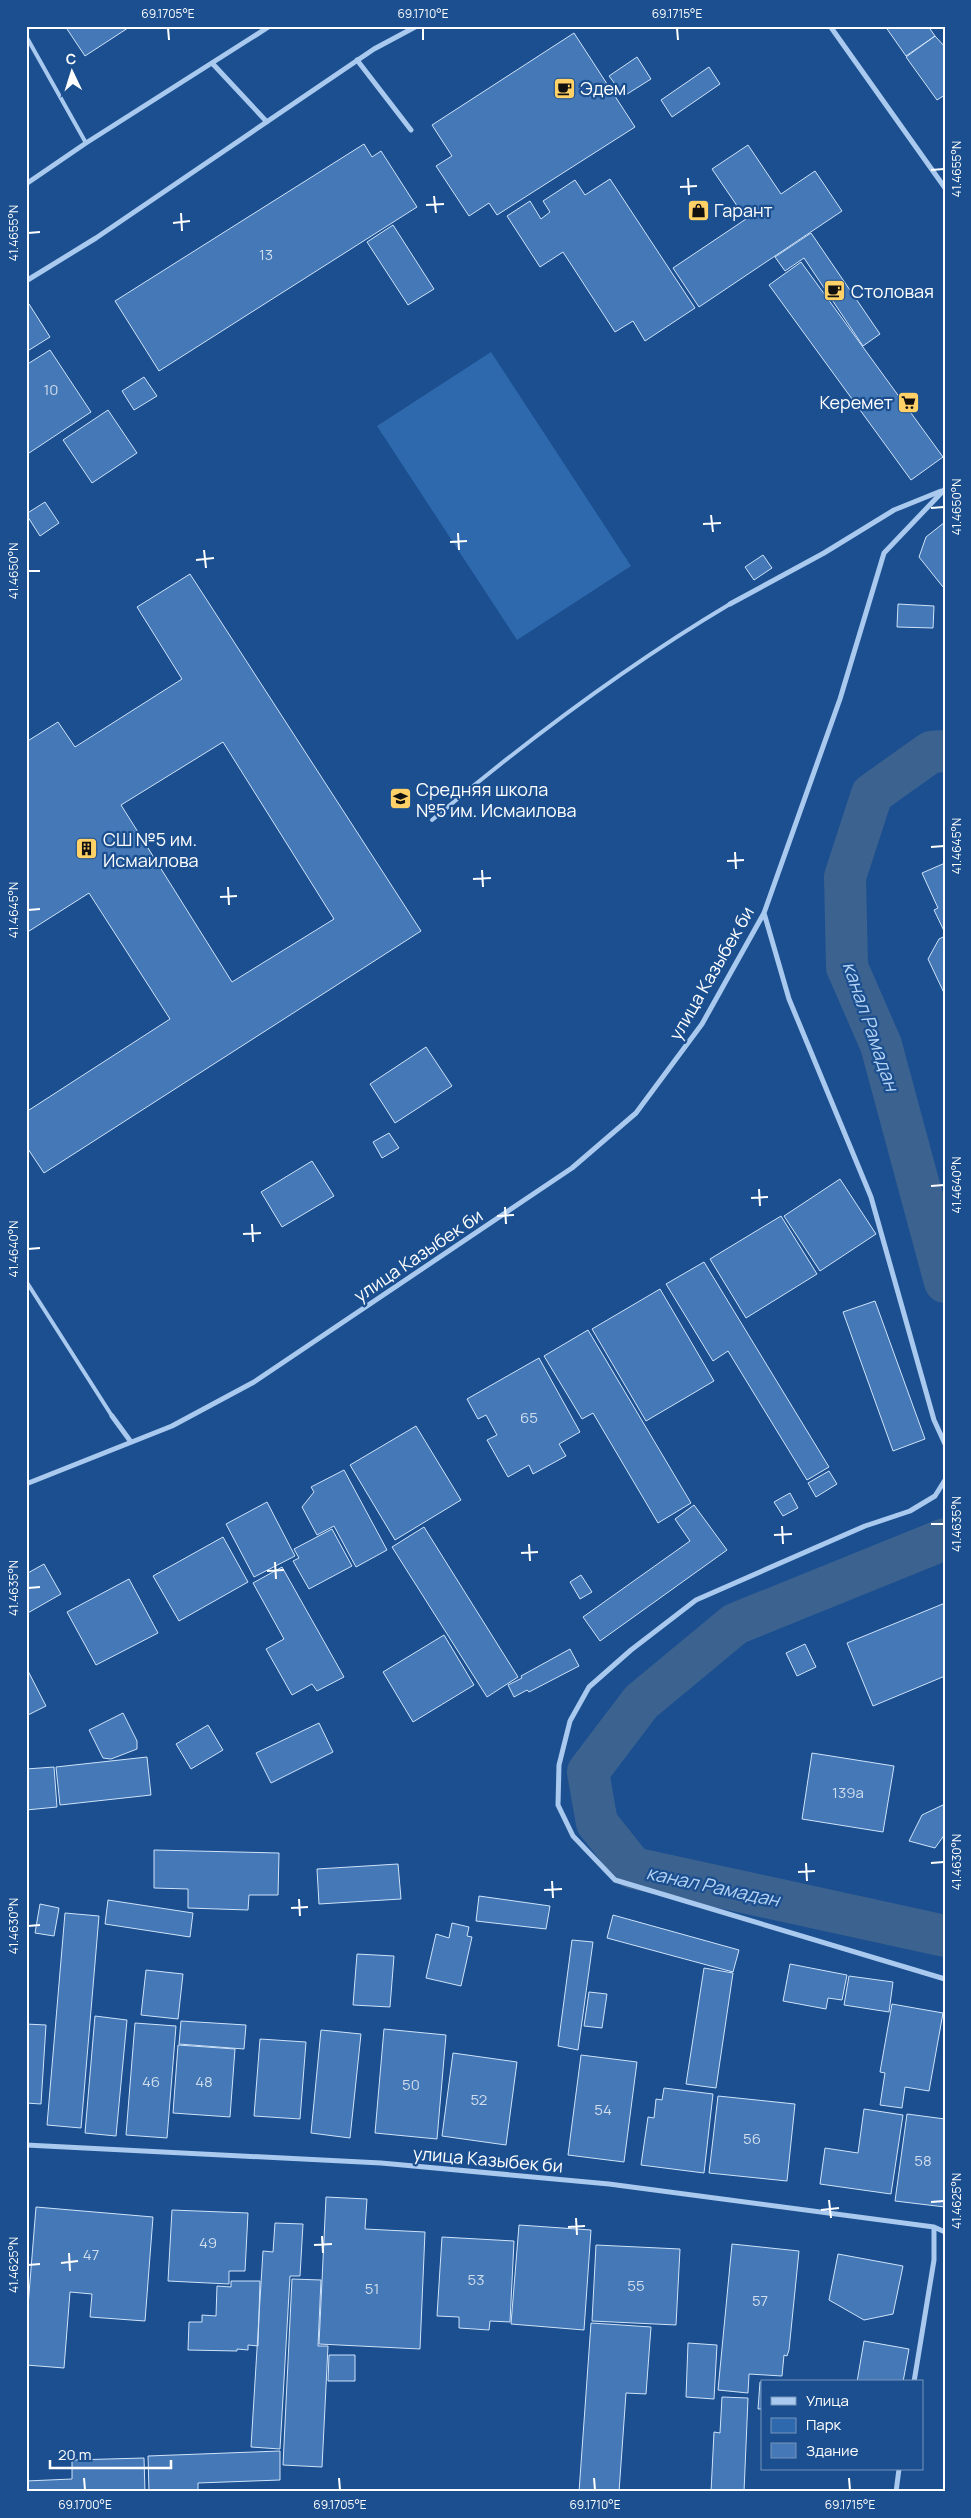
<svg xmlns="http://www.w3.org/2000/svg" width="971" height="2518" viewBox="0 0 971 2518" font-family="Manrope,sans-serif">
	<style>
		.green { fill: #2e69ad }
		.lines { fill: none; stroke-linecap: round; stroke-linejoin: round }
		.canal { stroke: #3c6290; stroke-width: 42 }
		.building { fill: #4478b7; stroke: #cfe3fa; fill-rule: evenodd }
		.lane { stroke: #a9c9ee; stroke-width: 4 }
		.street { stroke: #a9c9ee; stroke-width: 5 }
		.ticks { fill: none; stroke: #fff; stroke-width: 2 }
		.labels { text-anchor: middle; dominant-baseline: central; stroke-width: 4.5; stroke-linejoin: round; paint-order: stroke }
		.number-label { font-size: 15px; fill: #d0dded }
		.poi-label { font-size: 18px; fill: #fff; stroke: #1b4f8f; text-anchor: start }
		.street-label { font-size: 18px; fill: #fff; stroke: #1b4f8f }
		.water-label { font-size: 19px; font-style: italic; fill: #b5d3f5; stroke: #1b4f8f }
		.neatline { fill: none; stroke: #fff; stroke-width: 2 }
		.ticks-label { font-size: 12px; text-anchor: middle; fill: #fff }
	</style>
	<rect width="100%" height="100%" fill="#1b4f8f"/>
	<path class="green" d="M491,352l140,214 -114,74 -140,-214z"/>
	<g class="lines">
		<path class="canal" d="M945,751l-14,1 -59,42 -27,83 2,90 34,78 64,237
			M945,1539l-210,85 -94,78 -53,70 9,51 36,45 312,68"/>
	</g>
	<path class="building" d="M65,26h66l-46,30z
		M885,26h43l7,10 -29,20z
		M574,33l61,94 -138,88 -8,-12 -20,13 -33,-50 16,-10 -20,-31z
		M935,36l10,11v48l-8,5 -31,-43z
		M637,57l14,22 -27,17 -15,-20z
		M709,67l11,17 -48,33 -11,-17z
		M364,144l8,13 9,-6 36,56 -258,164 -44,-70z
		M748,145l33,49 34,-23 27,40 -143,96 -26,-39 73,-49 -34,-50z
		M610,179l85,129 -50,33 -12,-20 -18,11 -52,-80 -23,15 -33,-51 23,-15 11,18 9,-7 -7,-11 32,-21 10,15z
		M393,225l41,64 -26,16 -41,-63z
		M811,233l69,101 -17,12 -59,-88 -19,13 -10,-14z
		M801,262l142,195 -32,23 -142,-195z
		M29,304l21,33 -24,15v-46z
		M50,350l41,62 -65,43v-90z
		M144,377l13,19 -23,14 -12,-19z
		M108,410l29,43 -45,30 -29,-43z
		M45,502l14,21 -19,13 -14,-22z
		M945,522v63l-2,2 -24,-30 7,-20z
		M763,555l9,13 -18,12 -9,-13z
		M190,574l231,357 -377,242 -18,-27v-34l144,-93 -81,-126 -63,40v-191l32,-20 17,25 107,-68 -45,-72zM223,742l111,177 -102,63 -111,-177z
		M898,604l36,2 -1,22 -36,-1z
		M945,863v70l-11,-23 4,-2 -16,-35z
		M945,936v59l-17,-36 11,-20z
		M426,1047l26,39 -57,37 -25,-39z
		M389,1133l10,15 -17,10 -9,-16z
		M312,1161l22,35 -52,31 -21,-35z
		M840,1179l36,55 -56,37 -36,-55z
		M781,1216l36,58 -71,44 -36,-59z
		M704,1262l125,205 -22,13 -79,-129 -15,10 -47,-77z
		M660,1289l54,92 -68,40 -54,-92z
		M875,1301l50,138 -32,12 -50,-139z
		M588,1330l103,173 -33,20 -65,-110 -11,6 -38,-63z
		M539,1358l41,74 -21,12 7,12 -33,18 -4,-9 -21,12 -21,-37 10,-5 -11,-20 -8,4 -11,-20z
		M416,1426l45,74 -66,40 -45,-75z
		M344,1470l43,80 -31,17 -22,-41 -17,9 -15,-28 12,-15 -3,-5z
		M829,1471l8,13 -21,13 -8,-14z
		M790,1493l8,15 -15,8 -9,-14z
		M267,1502l28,54 -41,21 -28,-53z
		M694,1505l33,45 -127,91 -17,-24 107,-76 -15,-22z
		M424,1527l94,150 -31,20 -95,-150z
		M332,1529l20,37 -43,23 -16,-28 6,-3 -5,-9z
		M223,1537l25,45 -69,39 -26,-45z
		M44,1564l17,30 -35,20v-40z
		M282,1567l62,110 -27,14 -5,-7 -20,11 -26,-46 18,-10 -31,-56z
		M581,1575l11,17 -12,7 -10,-17z
		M129,1579l29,54 -62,32 -29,-53z
		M945,1603v73l-72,30 -26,-63z
		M444,1635l30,50 -61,37 -30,-50z
		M805,1644l11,23 -19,9 -11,-23z
		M570,1649l9,17 -50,26 -2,-2 -13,7 -6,-12 14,-7 -1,-2z
		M26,1667l20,39 -20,10z
		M123,1713l14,28v8l-26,10 -8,-1 -14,-28z
		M319,1723l14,29 -62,31 -15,-30z
		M208,1725l15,25 -32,19 -15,-25z
		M812,1753l82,13 -11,66 -81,-13z
		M147,1757l4,38 -91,10 -4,-38z
		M54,1767l3,40 -31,3v-41z
		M945,1804v30l-10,14 -26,-7 13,-26z
		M154,1850l125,3 -1,42h-29l-1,15 -60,-2v-19l-34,-1z
		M398,1864l3,35 -82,5 -2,-35z
		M479,1896l71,10 -4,23 -70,-8z
		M108,1900l85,13 -3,24 -85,-13z
		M40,1904l19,4 -5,28 -19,-3z
		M65,1913l34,3 -18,212 -34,-3z
		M613,1915l126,35 -6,22 -126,-34z
		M452,1923l17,4 -2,9 5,1 -11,49 -35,-8 10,-44 13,4z
		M572,1940l21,2 -15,108 -20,-4z
		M357,1954l37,2 -4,51 -37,-2z
		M790,1964l57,11 -5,25 -14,-2 -2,11 -43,-8z
		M704,1968l29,5 -17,115 -30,-4z
		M146,1970l37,4 -5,45 -37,-4z
		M849,1976l44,6 -4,30 -45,-7z
		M589,1992l18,2 -5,34 -18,-2z
		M892,2004l51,9 -14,78 -24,-4 -3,21 -22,-3 5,-32 -5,-1z
		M95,2016l32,4 -11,116 -31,-3z
		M181,2021l65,4 -2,24 -65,-5z
		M135,2023l41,3 -9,112 -41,-3z
		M26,2024l20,1 -5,79 -15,-1z
		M384,2029l62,6 -9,104 -62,-6z
		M321,2030l40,4 -11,104 -39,-5z
		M260,2039l46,3 -6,77 -46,-3z
		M178,2045l57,4 -5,68 -57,-4z
		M453,2053l64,9 -11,83 -64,-9z
		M581,2055l56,7 -13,100 -56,-7z
		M664,2088l49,6 -9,79 -63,-8 7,-48 6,1 2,-19 6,1z
		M718,2096l77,8 -8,77 -78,-8z
		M864,2109l39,6 -12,79 -71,-10 5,-36 33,5z
		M907,2114l38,5v88l-50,-6z
		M326,2197l41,2 -2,30 60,3 -5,117 -101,-5z
		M36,2207l117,10 -8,104 -55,-4 2,-23 -22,-2 -6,76 -38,-3v-34z
		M172,2210l76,3 -3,58h-16v13l-61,-3z
		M275,2223l28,1 -3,52h-10l-10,173 -29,-2 12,-196 10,1z
		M519,2225l72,5 -7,100 -73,-6z
		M442,2237l72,4 -4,81 -20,-1 -1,9 -30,-2v-11l-22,-1z
		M732,2244l67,7 -10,99 -2,6 -3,-1 -2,21 -33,-2 -1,19 -30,-3z
		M596,2245l84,4 -4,76 -84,-4z
		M838,2254l65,12 -10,48 -29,6 -35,-20z
		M292,2279l29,1 -3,66h10l-6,121 -39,-2z
		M231,2281h29l-2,65 -10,-1v5l-11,-1v2l-49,-1 1,-28h13v-7l14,1 1,-30 14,1z
		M591,2323l60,4 -5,67 -20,-1 -7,99h-40z
		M864,2341l45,8 -6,33h-46z
		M688,2343l29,2 -3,54 -28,-2z
		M329,2355h26v26h-27z
		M760,2382h2v27h-4z
		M722,2397l26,1 -4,94h-33l3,-60 6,1z
		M280,2451v29l-82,3v9h-49l-1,-36z
		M144,2458l1,34h-119v-11l46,-2v-19z"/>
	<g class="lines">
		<path class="lane" d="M26,36l60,107
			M432,820c94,-79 192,-153 298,-216
			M26,1281l86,135"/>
		<path class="street" d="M830,26l115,162
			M357,60l54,70
			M212,63l55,59
			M26,184l60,-41 184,-117
			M26,281l70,-43 278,-189 43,-23
			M730,604l94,-51 70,-43 47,-19
			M764,913l25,86 82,198 63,223 11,24
			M112,1416l19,26
			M945,1480l-10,16 -25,15 -45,15 -169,74 -65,50 -42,37 -19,34 -11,44 -1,40 15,31 42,44 330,99
			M26,1484l146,-58 82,-44 318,-214 64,-55 66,-89 62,-111 76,-214 44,-146 61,-64
			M26,2145l355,18 228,21 325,43 11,5
			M914,2382l20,-122v-33
			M896,2492l3,-23"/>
	</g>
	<path class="ticks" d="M168,28l1,12M423,28v12M677,28l1,12M931,170l13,-1M688,178l1,17M680,187l17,-1M434,196l2,17M426,205l18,-1M181,213l1,18M173,223l17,-2M28,233l12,-1M931,508l13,-1M711,515l2,17M703,524l18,-1M458,533l1,17M450,542l17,-1M204,550l2,18M196,560l18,-2M28,571h12M931,847l13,-1M735,852l1,17M727,861l17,-1M482,870l1,17M473,879l18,-1M228,887l1,18M220,897l17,-1M28,910l12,-1M931,1186l13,-1M759,1189l1,17M751,1198l17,-1M505,1207l1,17M497,1216l17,-1M252,1224l1,18M243,1234l18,-1M28,1249l12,-1M931,1524h13M782,1526l1,18M774,1535l18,-1M529,1544l1,17M521,1553l17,-1M275,1562l1,17M267,1571l17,-1M28,1588l12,-1M806,1863l1,18M931,1863l13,-1M798,1872l17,-1M552,1881l1,17M544,1890l18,-1M299,1899l1,17M291,1908l17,-1M28,1926l12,-1M829,2200l2,18M931,2202l13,-1M821,2210l18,-2M576,2218l1,17M568,2227l17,-1M322,2236l1,17M314,2245l18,-1M69,2253l1,18M61,2263l17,-2M28,2265l12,-1M84,2478l1,12M339,2478l1,12M594,2478l1,12M849,2478l1,12"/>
	<defs>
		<symbol id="cafe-square" viewBox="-11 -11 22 22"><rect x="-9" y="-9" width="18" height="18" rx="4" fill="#ffd166" stroke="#1b4f8f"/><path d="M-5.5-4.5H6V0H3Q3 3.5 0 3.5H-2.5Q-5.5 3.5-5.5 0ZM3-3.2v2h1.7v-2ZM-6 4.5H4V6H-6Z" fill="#111"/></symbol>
		<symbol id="shop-square" viewBox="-11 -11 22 22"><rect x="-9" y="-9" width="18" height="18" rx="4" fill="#ffd166" stroke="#1b4f8f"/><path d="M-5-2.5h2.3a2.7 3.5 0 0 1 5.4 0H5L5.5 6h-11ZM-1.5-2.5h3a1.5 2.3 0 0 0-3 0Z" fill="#111"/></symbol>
		<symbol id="supermarket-square" viewBox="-11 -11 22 22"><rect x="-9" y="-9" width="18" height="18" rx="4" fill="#ffd166" stroke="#1b4f8f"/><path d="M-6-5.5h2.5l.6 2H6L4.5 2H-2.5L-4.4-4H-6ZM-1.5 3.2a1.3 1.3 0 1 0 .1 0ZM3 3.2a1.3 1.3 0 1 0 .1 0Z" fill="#111"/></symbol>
		<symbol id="school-square" viewBox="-11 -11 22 22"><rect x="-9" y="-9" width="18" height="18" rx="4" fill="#ffd166" stroke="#1b4f8f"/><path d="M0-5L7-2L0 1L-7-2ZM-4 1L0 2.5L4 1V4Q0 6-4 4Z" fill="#111"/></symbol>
		<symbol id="building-square" viewBox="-11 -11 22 22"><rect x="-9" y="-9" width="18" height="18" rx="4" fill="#ffd166" stroke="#1b4f8f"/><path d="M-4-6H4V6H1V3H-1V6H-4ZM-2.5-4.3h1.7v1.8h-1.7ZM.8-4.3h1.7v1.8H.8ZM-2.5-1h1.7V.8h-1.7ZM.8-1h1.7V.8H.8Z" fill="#111"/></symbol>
	</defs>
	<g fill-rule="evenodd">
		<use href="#cafe-square" x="552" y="76" width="25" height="25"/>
		<use href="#shop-square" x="686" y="198" width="25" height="25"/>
		<use href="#cafe-square" x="822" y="278" width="25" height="25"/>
		<use href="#supermarket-square" x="896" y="390" width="25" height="25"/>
		<use href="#school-square" x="388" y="786" width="25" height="25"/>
		<use href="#building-square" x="74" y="836" width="25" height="25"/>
	</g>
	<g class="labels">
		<g class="number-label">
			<text x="266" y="254">13</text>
			<text x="51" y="389">10</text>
			<text x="529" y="1417">65</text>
			<text x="848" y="1792">139а</text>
			<text x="151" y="2081">46</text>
			<text x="204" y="2081">48</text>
			<text x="411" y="2084">50</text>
			<text x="479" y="2099">52</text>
			<text x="603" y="2109">54</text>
			<text x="752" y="2138">56</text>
			<text x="923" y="2160">58</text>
			<text x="208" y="2242">49</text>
			<text x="91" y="2254">47</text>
			<text x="476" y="2279">53</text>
			<text x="636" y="2285">55</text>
			<text x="372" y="2288">51</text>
			<text x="760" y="2300">57</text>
		</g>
		<g class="poi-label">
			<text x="580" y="88">Эдем</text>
			<text x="714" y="210">Гарант</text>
			<text x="851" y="291">Столовая</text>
			<text x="893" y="402" text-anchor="end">Керемет</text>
			<text x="416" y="789">Средняя школа<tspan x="416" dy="21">№5 им. Исмаилова</tspan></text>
			<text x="103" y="839">СШ №5 им.<tspan x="103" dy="21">Исмаилова</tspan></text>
		</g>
		<g class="street-label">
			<text transform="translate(711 973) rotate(-60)">улица Казыбек би</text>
			<text transform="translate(418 1255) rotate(-34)">улица Казыбек би</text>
			<text transform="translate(488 2159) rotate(5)">улица Казыбек би</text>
		</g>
		<g class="water-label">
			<text transform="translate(871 1026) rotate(71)">канал Рамадан</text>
			<text transform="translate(713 1886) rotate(12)">канал Рамадан</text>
		</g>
	</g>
	<rect width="971" height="2518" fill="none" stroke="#1b4f8f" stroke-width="55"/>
	<rect x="761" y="2380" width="162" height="90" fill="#1b4f8f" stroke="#7695bc"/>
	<rect x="771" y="2397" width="25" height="8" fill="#a9c9ee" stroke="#7695bc"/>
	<text x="806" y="2406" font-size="15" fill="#ffffff">Улица</text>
	<rect x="771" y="2418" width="25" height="15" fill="#2e69ad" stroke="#7695bc"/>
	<text x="806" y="2430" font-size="15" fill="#ffffff">Парк</text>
	<rect x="771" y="2443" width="25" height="15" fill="#4478b7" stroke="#7695bc"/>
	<text x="806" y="2456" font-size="15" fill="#ffffff">Здание</text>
	<g transform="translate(72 72) rotate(356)" stroke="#1b4f8f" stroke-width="4" paint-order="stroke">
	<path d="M0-4L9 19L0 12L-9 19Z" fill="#ffffff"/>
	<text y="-8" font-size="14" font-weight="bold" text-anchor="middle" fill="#ffffff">С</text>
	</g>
	<path d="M50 2460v8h121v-8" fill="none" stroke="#ffffff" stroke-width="2.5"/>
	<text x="58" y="2460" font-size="15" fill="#ffffff" stroke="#1b4f8f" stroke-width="4" paint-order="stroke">20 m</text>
	<rect x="28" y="28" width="916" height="2462" class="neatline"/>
	<g class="ticks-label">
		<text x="168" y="18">69.1705°E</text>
		<text x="423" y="18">69.1710°E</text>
		<text x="677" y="18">69.1715°E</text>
		<text transform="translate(957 169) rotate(-90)" y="4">41.4655°N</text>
		<text transform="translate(14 233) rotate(-90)" y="4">41.4655°N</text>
		<text transform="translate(957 507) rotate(-90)" y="4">41.4650°N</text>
		<text transform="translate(14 571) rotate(-90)" y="4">41.4650°N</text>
		<text transform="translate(957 846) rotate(-90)" y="4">41.4645°N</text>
		<text transform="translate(14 910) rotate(-90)" y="4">41.4645°N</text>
		<text transform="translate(957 1185) rotate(-90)" y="4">41.4640°N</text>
		<text transform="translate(14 1249) rotate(-90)" y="4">41.4640°N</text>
		<text transform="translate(957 1524) rotate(-90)" y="4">41.4635°N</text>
		<text transform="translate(14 1588) rotate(-90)" y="4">41.4635°N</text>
		<text transform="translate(957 1862) rotate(-90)" y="4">41.4630°N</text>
		<text transform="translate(14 1926) rotate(-90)" y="4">41.4630°N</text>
		<text transform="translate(957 2201) rotate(-90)" y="4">41.4625°N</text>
		<text transform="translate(14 2265) rotate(-90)" y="4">41.4625°N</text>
		<text x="85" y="2509">69.1700°E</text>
		<text x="340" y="2509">69.1705°E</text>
		<text x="595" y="2509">69.1710°E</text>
		<text x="850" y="2509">69.1715°E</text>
	</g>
</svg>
